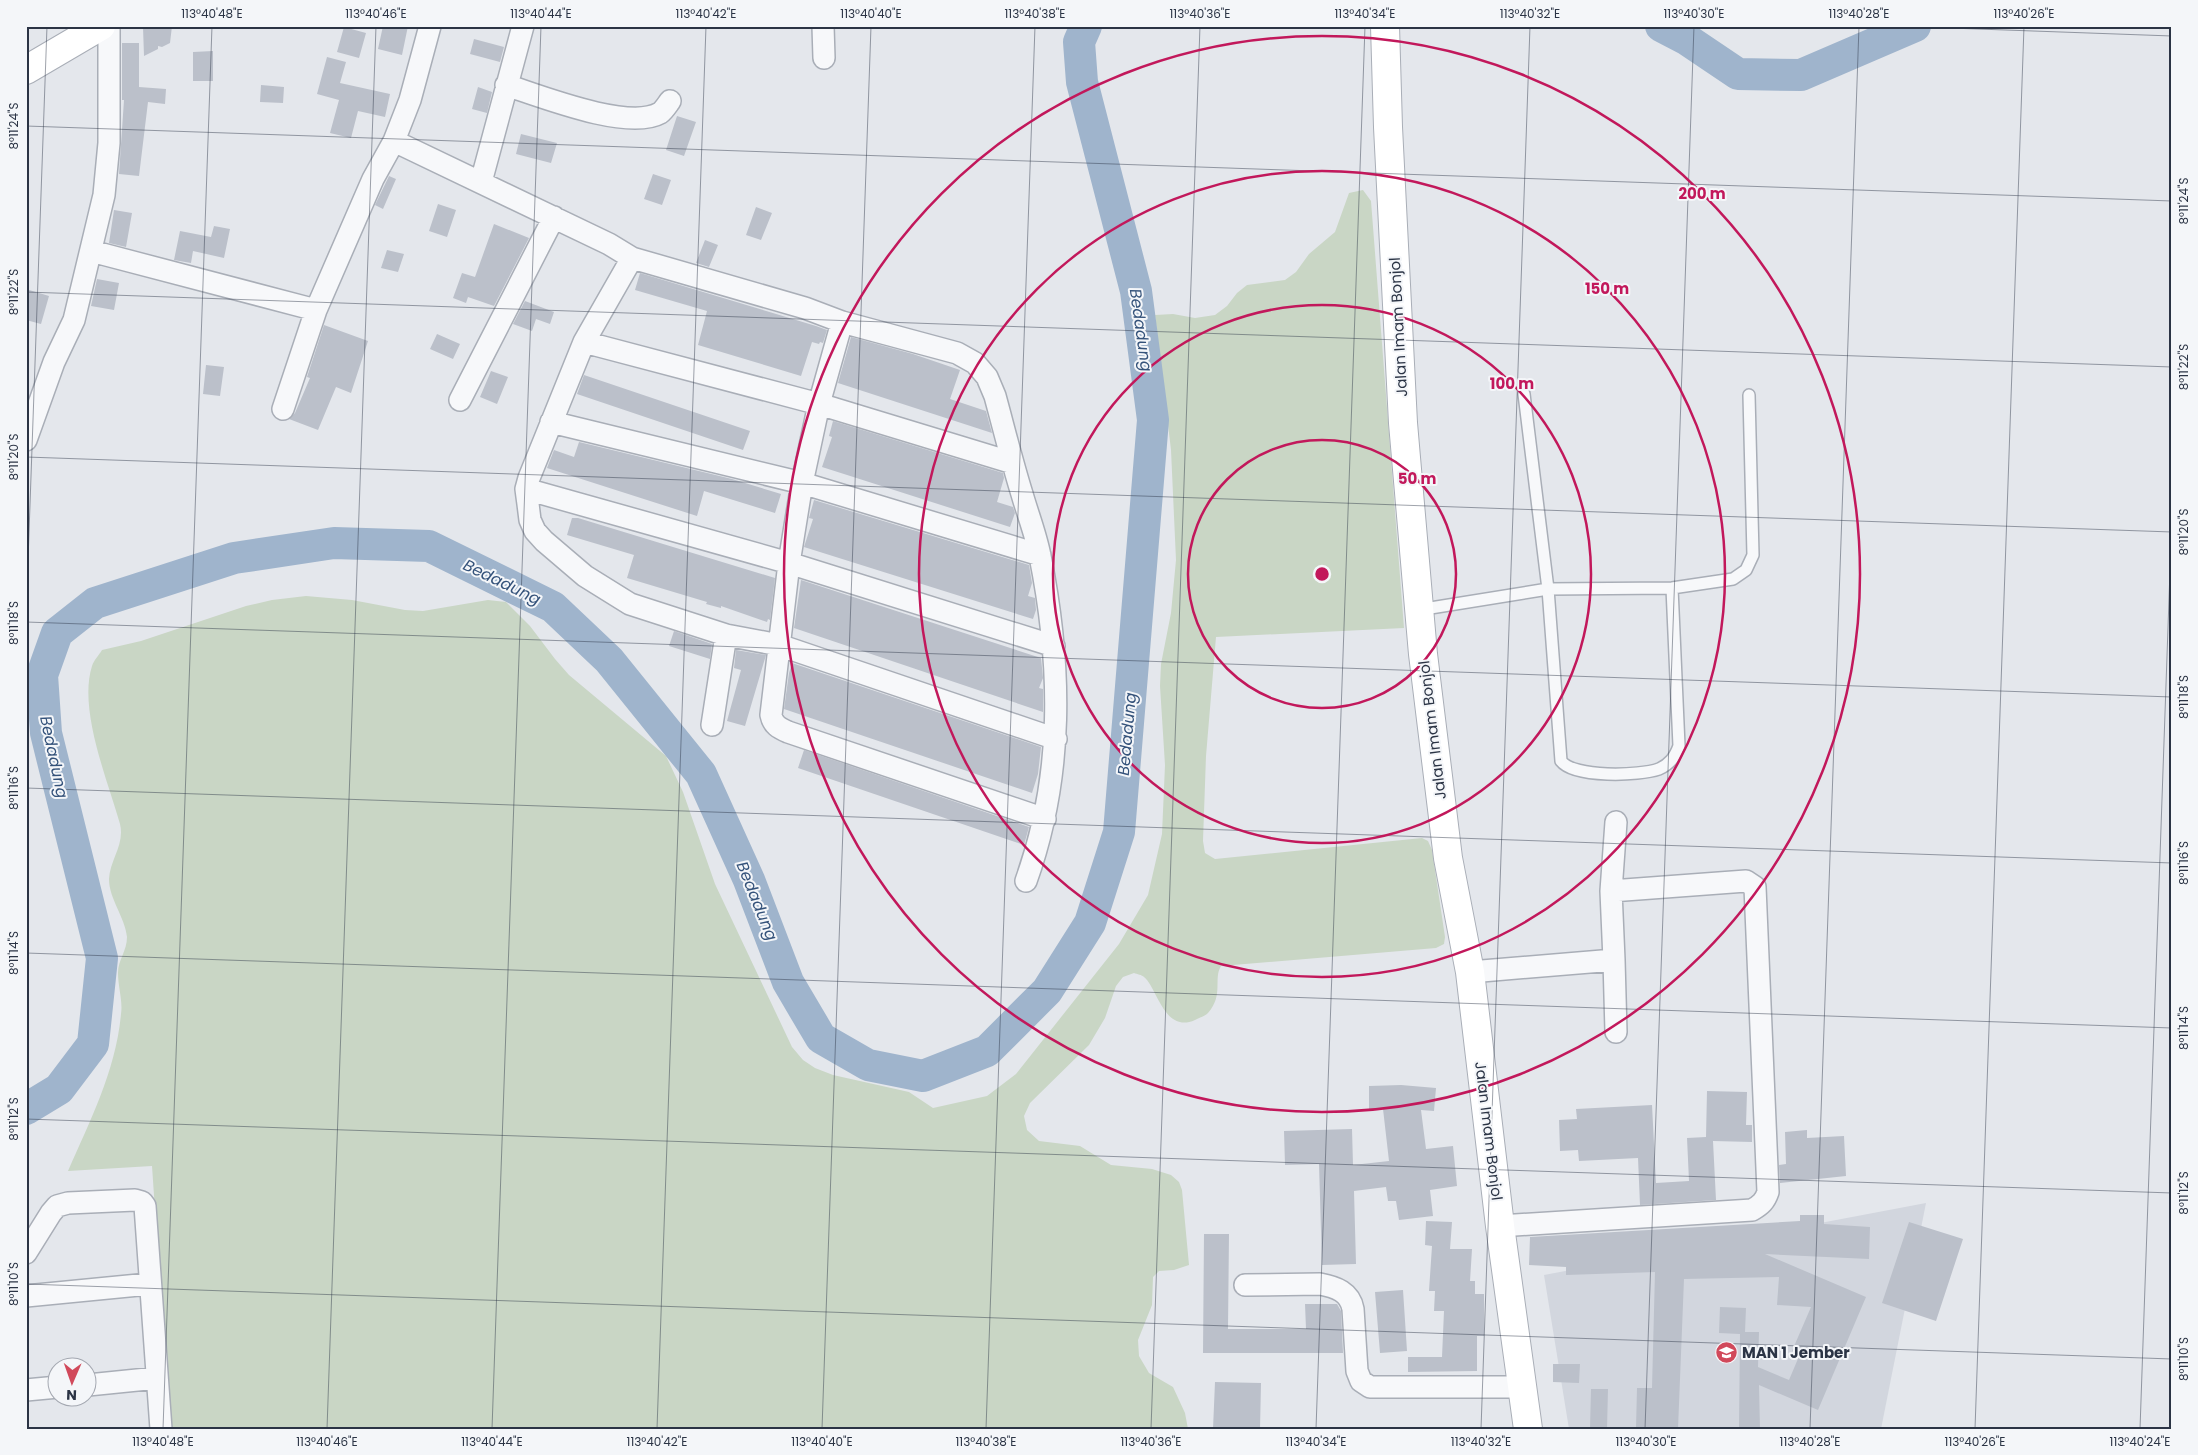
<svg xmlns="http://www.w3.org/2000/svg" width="2198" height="1455" viewBox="0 0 2198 1455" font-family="Poppins,sans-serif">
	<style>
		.built { fill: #d2d6de }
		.green { fill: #c9d6c5 }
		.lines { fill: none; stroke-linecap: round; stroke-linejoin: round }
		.river { stroke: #9fb4cc; stroke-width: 32 }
		.building { fill: #bbc0ca }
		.lane-casing { stroke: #a9aeb7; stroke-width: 14 }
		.street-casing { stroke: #a9aeb7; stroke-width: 24 }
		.secondary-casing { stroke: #a9aeb7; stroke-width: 30 }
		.lane { stroke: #f7f8fa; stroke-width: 11 }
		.street { stroke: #f7f8fa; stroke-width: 21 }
		.secondary { stroke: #fff; stroke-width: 28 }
		.ticks { fill: none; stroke: #2b3445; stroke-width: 1; stroke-opacity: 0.45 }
		.ring { fill: none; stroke: #c2185b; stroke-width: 2.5 }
		.labels { text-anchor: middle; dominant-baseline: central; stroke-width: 4; stroke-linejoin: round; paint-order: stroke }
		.street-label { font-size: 15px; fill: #2b3445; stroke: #f4f6f9 }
		.poi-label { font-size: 15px; font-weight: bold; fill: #2b3445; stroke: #f4f6f9; text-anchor: start }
		.water-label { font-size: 16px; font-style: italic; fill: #34527a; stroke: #f4f6f9 }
		.centre { fill: #c2185b; stroke: #f4f6f9; stroke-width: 2.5 }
		.ring-label { font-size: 15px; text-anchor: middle; font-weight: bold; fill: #c2185b; stroke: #f4f6f9; stroke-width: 4; stroke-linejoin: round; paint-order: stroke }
		.neatline { fill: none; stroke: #2b3445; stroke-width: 2 }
		.ticks-label { font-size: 12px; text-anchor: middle; fill: #2b3445 }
	</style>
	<rect width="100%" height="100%" fill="#e4e7ec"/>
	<path class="built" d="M1926,1203l-45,226h-312l-25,-154z"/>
	<path class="green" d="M1363,190l8,11 33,427 -188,9 -10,119 -3,85 2,12 10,6 207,-21 6,3 4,9 13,87 -1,7 -8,4 -215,18c-8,13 3,29 -13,47 -3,3 -9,5 -13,7 -31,14 -38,-33 -51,-43 -2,-2 -7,-3 -10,-4l-11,4 -7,9 -11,32 -16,27 -59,58 -6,13 3,14 12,11 41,5 31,19 41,4 19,6 8,7 3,8 7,75 -15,5 -15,1 -6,6 -1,28 -14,35 1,16 10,17 24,14 12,26 3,16h-1018l-18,-263 -84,5c22,-50 48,-101 53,-157 2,-13 -3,-27 -3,-41 0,-13 9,-22 9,-36 -2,-20 -18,-38 -18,-58 1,-19 16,-35 11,-55 -12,-43 -42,-114 -28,-158 2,-6 7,-11 10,-16l39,-9 105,-35 26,-6 34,-4 46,4 53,10 18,1 65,-11 18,2 24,24 25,33 14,16 97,81 17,36 32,92 77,163 11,13 12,8 18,7 76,17 24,16 54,-12 29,-22 103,-130 29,-49 14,-61 3,-69 -5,-79 1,-22 10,-51 5,-53 -5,-110 -16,-135 18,-1 22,4 20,-3 12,-9 10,-13 10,-8 38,-5 11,-8 13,-18 26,-22 14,-39z"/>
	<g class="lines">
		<path class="river" d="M1661,26l25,13 52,35 63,1 114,-49
			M26,1109l33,-20 34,-45 9,-86 -56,-225 -4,-58 15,-42 38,-30 139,-45 100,-15 95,3 124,61 56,53 92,114 48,106 39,102 33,56 47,27 55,11 64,-25 60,-60 43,-68 29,-91 34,-412 -17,-129 -54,-209 -3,-40 7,-16"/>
	</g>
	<path class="building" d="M172,26l-2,17 -8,4 -4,-1v3l-14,7 -1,-29z
		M383,26h25l-6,29 -24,-6z
		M344,27l22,6 -7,25 -22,-6z
		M474,39l30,8 -4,15 -30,-8z
		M122,43h17v44l27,2 -1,15 -17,-2 -9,74 -20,-2 5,-74h-2z
		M213,51v30h-20v-29z
		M327,57l19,5 -6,21 50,11 -5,23 -27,-6 -7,27 -21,-5 9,-33 -22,-6z
		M261,85l23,2 -1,16 -23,-1z
		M478,87l14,5 -5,21 -15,-4z
		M677,116l19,6 -12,34 -18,-6z
		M521,134l36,9 -6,20 -35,-9z
		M653,174l18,6 -9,25 -18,-6z
		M389,176l7,3 -13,30 -8,-4z
		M438,204l18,6 -9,27 -18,-6z
		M756,207l16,6 -11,27 -15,-5z
		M114,210l18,3 -6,34 -17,-4z
		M494,224l35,14 -35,68 -26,-9 -2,6 -13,-5 9,-25 13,4z
		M214,226l16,3 -6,29 -31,-7 -2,12 -17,-3 6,-29 31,6z
		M705,240l13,5 -9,22 -13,-4z
		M387,250l17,4 -6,18 -17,-4z
		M640,273l176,53 11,4 -4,13 -3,-1 -1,2 -7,-2 -11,34 -103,-31 9,-34 -72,-21z
		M97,279l22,4 -5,27 -23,-4z
		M26,289l23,7 -8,28 -15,-4z
		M525,301l29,11 -4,12 -14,-5 -4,12 -19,-7z
		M324,325l44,16 -17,52 -15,-6 -18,43 -29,-11 6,-6 15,-35 -3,-1z
		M437,334l23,10 -7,15 -23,-10z
		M851,337l62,17 47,16 -10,29 36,12 6,22 -154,-50z
		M206,365l18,2 -4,29 -17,-2z
		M491,371l17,6 -11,27 -17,-7z
		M584,375l166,56 -7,19 -166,-56z
		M833,421l170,52 1,5 -7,24 16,5 2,6 -5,14 -188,-60 10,-30 -3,-1z
		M579,442l153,37 49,15 -6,19 -71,-22 -7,25 -150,-48 7,-18 20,7z
		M814,500l215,65 3,18 -4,13 7,2 1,12 -3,9 -229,-72 9,-28 -4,-1z
		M572,518h6l197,60 -5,42 -2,-1 -1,3 -46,-16v2l-15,-4 1,-2 -80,-24 7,-23 -67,-20z
		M801,580l240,78 2,20 -4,10 4,1v23l-249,-84z
		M674,631l38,13 -2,15 -41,-13z
		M736,650l30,5 -21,71 -18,-5 14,-51 -7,-2z
		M792,663l249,84 -3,27 -6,19 -248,-84 5,-36z
		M804,750l225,77 -5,18 -226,-77z
		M1401,1085l35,3 -2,23 -13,-1 5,39 27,-3 4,40 -27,4 3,26 -34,4 -3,-19h-8l-2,-14 -32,4 2,73 -34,1 -3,-101 -34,1 -1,-34 68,-2 1,36 36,-4 -6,-52h-14v-23z
		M1707,1091l40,1 -1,33h6v17l-39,-1 3,59 -76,5 -2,-47 -59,3 -1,-11 -18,1 -1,-31 18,-1 -1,-10 76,-4 4,78 33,-2 -2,-43 19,-1z
		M1807,1130v8l37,-2 2,40 -66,7 -1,-18 7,-1 -1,-32z
		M1800,1215h24v9l46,3 -1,32 -104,-5 101,43 -48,113 -59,-25 1,44h-21l1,-95 -21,-1 1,-26 26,1 -1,24h14l-1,35 31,13 11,-26 -8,-3 19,-44 -34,-2 2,-28 -95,2 -6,150 -42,-1 1,-40h15l3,-116 -89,3v-8l-37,-2 1,-28 270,-16z
		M1426,1221l26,1 -2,27h22l-2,32h5v13h9v42h-7v35l-69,1v-15h34l2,-46h-10l1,-20h-6l3,-45 -7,-1z
		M1909,1222l54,17 -27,82 -54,-18z
		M1204,1234h25l-1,95h78l-1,-25h32l4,7 2,42h-140z
		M1403,1290l4,61 -27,2 -5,-61z
		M1553,1364h27l-1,19 -26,-1z
		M1215,1382l46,1 -1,46h-47z
		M1591,1389h17l-1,40h-17z"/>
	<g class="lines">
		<defs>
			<path id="lane" d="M1524,394l24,195 13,172c13,17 78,15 98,8 11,-5 16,-12 20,-23l-7,-158
				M1418,610l130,-21 124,-1 61,-9 13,-9 7,-15 -4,-160"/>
			<path id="street" d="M823,26l1,32
				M506,85c34,11 122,46 154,28 4,-3 7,-8 10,-12
				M394,141l215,103 23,14 173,50 37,14 -23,82 -17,79 -13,80 -263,-74
				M481,182l42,-156
				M91,251l225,59 57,-131 21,-38 16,-41 20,-74
				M632,258l-48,84 -55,136 -3,11 2,15 2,16 5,11 9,10 41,35 45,28 96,31 53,10 277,94
				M842,322l115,31 18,10 12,14 8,19c9,33 17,66 27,98 6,21 14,41 18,62 22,110 24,219 -14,325
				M584,342l235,62 194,59
				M460,400l94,-183
				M283,409l33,-99
				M551,422l251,61 238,72
				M26,440l28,-78 20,-42 30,-125 5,-52v-117
				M712,725l14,-90
				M1045,819l-257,-87c-9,-4 -15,-7 -17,-17l18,-152 265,83
				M1611,891l5,-69
				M1614,960l2,72
				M1470,972l144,-12 -3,-69 135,-10 9,6 13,305c-3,9 -7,13 -16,18l-252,16
				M26,1253l25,-40 6,-7 11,-3 67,-3 7,2 3,4 16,223
				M1245,1285l75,-1c16,3 30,8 33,25l4,62 4,10 9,6h152
				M26,1296l123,-12
				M88,1385l69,-7
				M26,1390l32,-3"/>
			<path id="secondary" d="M1385,26l3,101 15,296 20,231 25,204 22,114 30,254 28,203
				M26,70l75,-44"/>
		</defs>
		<use href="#lane" class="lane-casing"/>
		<use href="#street" class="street-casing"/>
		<use href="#secondary" class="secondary-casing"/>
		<use href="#lane" class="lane"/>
		<use href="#street" class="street"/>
		<use href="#secondary" class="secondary"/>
	</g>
	<path class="ticks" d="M1894,26l278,10M26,126l2146,75M26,292l2146,75M26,457l2146,75M26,617l21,-591M26,622l2146,75M26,788l2146,75M26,953l2146,75M26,1119l2146,74M26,1284l2146,75M163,1429l49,-1403M327,1429l49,-1403M492,1429l49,-1403M657,1429l49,-1403M822,1429l49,-1403M986,1429l49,-1403M1151,1429l49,-1403M1316,1429l49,-1403M1481,1429l49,-1403M1645,1429l49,-1403M1810,1429l49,-1403M1975,1429l49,-1403M2140,1429l32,-916"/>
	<g class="ring">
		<circle cx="1322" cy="574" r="134"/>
		<circle cx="1322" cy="574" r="269"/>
		<circle cx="1322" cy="574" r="403"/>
		<circle cx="1322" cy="574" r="538"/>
	</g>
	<defs>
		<symbol id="school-disc" viewBox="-11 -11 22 22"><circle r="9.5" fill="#d1495b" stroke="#f4f6f9"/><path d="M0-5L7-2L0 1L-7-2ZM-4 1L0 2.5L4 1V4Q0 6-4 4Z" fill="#fff"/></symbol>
	</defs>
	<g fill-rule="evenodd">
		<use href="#school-disc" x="1714" y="1340" width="25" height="25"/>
	</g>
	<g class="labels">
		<g class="street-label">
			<text transform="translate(1398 327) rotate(-93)">Jalan Imam Bonjol</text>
			<text transform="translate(1432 730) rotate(-97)">Jalan Imam Bonjol</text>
			<text transform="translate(1489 1131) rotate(83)">Jalan Imam Bonjol</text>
		</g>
		<g class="poi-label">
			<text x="1742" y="1352">MAN 1 Jember</text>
		</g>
		<g class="water-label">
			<text transform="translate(1141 330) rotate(82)">Bedadung</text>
			<text transform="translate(502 582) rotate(26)">Bedadung</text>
			<text transform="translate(1127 734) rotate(-85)">Bedadung</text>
			<text transform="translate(54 757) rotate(78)">Bedadung</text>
			<text transform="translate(757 901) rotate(68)">Bedadung</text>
		</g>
	</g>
	<circle cx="1322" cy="574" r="8" class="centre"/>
	<g class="ring-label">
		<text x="1702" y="199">200 m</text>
		<text x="1607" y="294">150 m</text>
		<text x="1512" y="389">100 m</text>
		<text x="1417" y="484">50 m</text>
	</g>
	<rect width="2198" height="1455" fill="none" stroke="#f4f6f9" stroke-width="55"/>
	<g transform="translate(72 1382) rotate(182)"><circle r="24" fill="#f4f6f9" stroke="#a4a8b1"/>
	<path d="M0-4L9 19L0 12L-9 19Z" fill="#d1495b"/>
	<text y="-8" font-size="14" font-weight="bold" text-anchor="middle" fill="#2b3445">N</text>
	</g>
	<rect x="28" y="28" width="2142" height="1400" class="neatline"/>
	<g class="ticks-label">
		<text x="212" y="18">113°40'48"E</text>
		<text x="376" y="18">113°40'46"E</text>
		<text x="541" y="18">113°40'44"E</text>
		<text x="706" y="18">113°40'42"E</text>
		<text x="871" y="18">113°40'40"E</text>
		<text x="1035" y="18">113°40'38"E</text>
		<text x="1200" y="18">113°40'36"E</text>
		<text x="1365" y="18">113°40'34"E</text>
		<text x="1530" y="18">113°40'32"E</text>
		<text x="1694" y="18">113°40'30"E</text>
		<text x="1859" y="18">113°40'28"E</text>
		<text x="2024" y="18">113°40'26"E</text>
		<text transform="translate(14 126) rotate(-90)" y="4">8°11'24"S</text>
		<text transform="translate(2184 201) rotate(-90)" y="4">8°11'24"S</text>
		<text transform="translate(14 292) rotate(-90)" y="4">8°11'22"S</text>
		<text transform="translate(2184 367) rotate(-90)" y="4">8°11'22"S</text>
		<text transform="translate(14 457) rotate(-90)" y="4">8°11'20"S</text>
		<text transform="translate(2184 532) rotate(-90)" y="4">8°11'20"S</text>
		<text transform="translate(14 623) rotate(-90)" y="4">8°11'18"S</text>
		<text transform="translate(2184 697) rotate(-90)" y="4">8°11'18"S</text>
		<text transform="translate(14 788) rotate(-90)" y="4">8°11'16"S</text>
		<text transform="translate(2184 863) rotate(-90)" y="4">8°11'16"S</text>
		<text transform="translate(14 953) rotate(-90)" y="4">8°11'14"S</text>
		<text transform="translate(2184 1028) rotate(-90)" y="4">8°11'14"S</text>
		<text transform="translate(14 1119) rotate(-90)" y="4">8°11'12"S</text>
		<text transform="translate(2184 1193) rotate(-90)" y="4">8°11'12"S</text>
		<text transform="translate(14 1284) rotate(-90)" y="4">8°11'10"S</text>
		<text transform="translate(2184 1359) rotate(-90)" y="4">8°11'10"S</text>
		<text x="163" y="1446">113°40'48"E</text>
		<text x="327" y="1446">113°40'46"E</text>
		<text x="492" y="1446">113°40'44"E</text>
		<text x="657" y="1446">113°40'42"E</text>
		<text x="822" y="1446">113°40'40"E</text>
		<text x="986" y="1446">113°40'38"E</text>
		<text x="1151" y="1446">113°40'36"E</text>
		<text x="1316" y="1446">113°40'34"E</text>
		<text x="1481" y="1446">113°40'32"E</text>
		<text x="1646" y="1446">113°40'30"E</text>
		<text x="1810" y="1446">113°40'28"E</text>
		<text x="1975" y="1446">113°40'26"E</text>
		<text x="2140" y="1446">113°40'24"E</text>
	</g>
</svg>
